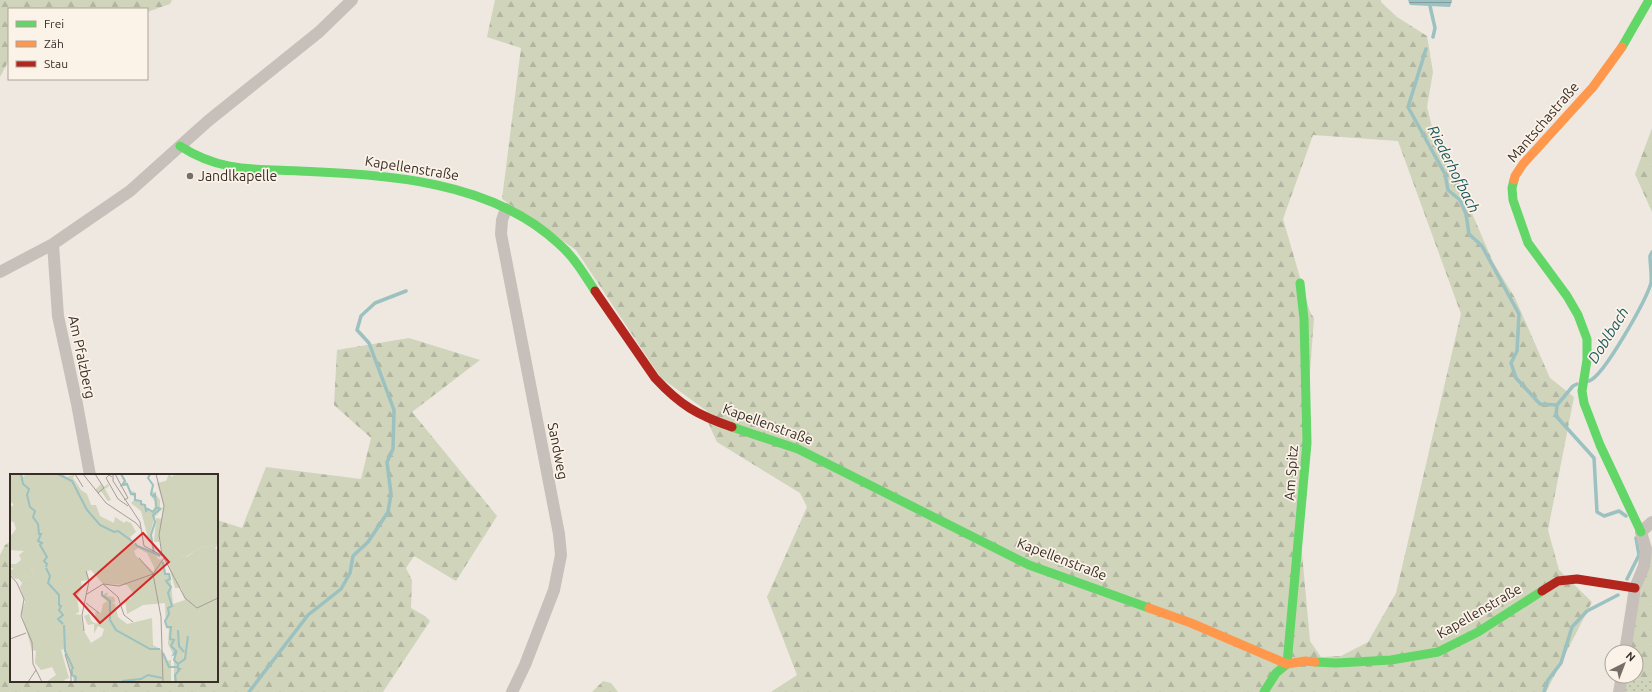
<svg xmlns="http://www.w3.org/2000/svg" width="1652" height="692" viewBox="0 0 1652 692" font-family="Ubuntu,sans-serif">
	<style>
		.grass { fill: url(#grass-dots) }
		.forest { fill: url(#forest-firs); fill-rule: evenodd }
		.water { fill: url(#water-rules) }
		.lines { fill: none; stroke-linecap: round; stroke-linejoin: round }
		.stream { stroke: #9bc1c1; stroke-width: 3.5 }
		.street { stroke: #c7c0ba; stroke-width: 12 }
		.fast { stroke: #63d668; stroke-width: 9 }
		.slow { stroke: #ff974d; stroke-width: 9 }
		.jam { stroke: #b3261e; stroke-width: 9 }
		.poi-dot { fill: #786e68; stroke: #fbf2e8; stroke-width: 1.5 }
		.labels { text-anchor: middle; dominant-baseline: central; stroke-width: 3.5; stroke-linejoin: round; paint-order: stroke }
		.street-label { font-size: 14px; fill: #392d27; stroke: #fbf2e8 }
		.poi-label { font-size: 14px; fill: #392d27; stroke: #fbf2e8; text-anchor: start }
		.water-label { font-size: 15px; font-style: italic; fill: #19585e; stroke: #fbf2e8 }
		.inset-river { fill: none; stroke: #9bc1c1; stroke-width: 2 }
		.inset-road { fill: none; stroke: #a69d97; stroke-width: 1 }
		.view { fill: #d62828; fill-opacity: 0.15; stroke: #d62828; stroke-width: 2 }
		.inset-edge { fill: none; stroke: #392d27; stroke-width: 2 }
	</style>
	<defs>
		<pattern id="grass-dots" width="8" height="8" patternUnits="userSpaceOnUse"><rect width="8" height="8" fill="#cfd4ba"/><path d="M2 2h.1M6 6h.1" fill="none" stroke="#b2b6a0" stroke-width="1.8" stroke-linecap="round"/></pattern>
		<pattern id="forest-firs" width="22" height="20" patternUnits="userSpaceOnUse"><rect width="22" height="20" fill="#cfd4ba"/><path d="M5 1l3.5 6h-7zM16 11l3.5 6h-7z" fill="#b2b6a0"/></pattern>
		<pattern id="water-rules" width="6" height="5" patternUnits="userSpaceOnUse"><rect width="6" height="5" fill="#9bc1c1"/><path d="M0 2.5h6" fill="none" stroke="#7f9d9d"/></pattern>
	</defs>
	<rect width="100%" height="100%" fill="#eee8e1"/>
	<path class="grass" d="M1652,678v14h-38l3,-10z"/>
	<path class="forest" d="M0,0h172l-2,4 -23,8v-3h-138v51l-9,17z
		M495,0h886v2l16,15 30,19 6,36 -6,35 7,28 18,32 41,95 22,36 35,80 24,19 -26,133 11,40 33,32 -46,90h-775l26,-17 -30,-78 40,-90 -7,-14 -83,-51 -11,-24 1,-7 -46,-33 -85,-128 -74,-51 19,-151 -34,-11zM1313,135l85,6 63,173 -65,279 -28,49 -27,14 -20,1 -11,-16 -11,-121 15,-202 -4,-6 -27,-93z
		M1652,128v84l-17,-38z
		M409,338l71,22 -68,52 85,104 -41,65 -42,-25 -8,12 6,12 -1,28 14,8 5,5 -47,71h-383v-137l5,-10 6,-4v140h206v-161l25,8 24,-61 95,12 10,-41 -37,-33 3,-55z
		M1652,549v129l-35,4 2,-6h17v-24h-11z
		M603,681l8,2 7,9h-26z"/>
	<path class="water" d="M1408,0h44v1l-2,6 -40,-2z"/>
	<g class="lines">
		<path class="stream" d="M1430,6l5,22 -2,9
			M1426,49l-18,58 37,67 3,16 12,10 6,14 3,20 13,12 37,68 -2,37 -6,12 5,15 24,26 17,1
			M1589,381c15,-5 57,-81 62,-98 1,-8 -1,-19 -1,-27l2,-4
			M1577,384l-4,2 -16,19 -1,11 38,42 3,54 7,4 15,-5 7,5
			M1627,579l12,-24 -3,-17
			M249,692l59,-77 33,-26 9,-16 3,-17 15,-14 20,-30 3,-18 -4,-32 6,-13 1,-39 -25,-67 -12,-13 4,-14 14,-13 31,-12
			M1544,692l4,-12 13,-17 11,-36 15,-16 31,-16"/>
		<path class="street" d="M506,209l-4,11 -1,14 58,300 2,21 -7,35 -29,75 -13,27
			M53,244l5,72 19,88 13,71
			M0,272l53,-28 77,-53 78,-70 111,-89 33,-32
			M1625,652l10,-64 9,-22 2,-17 -5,-17 11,-10
			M1619,692l3,-16"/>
		<path class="fast" d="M1622,47l27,-47
			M180,146c40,26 74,23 119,25 88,4 192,9 260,73 15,13 25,30 36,47
			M1514,180l-2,8 1,12 15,43 39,53 11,19 9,24v21l-5,31 2,12 16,42 41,87
			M732,427l66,22 231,116 120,43
			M1315,662l21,1 55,-3 47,-8 40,-20 64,-41
			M1287,664l20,-221 -3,-124 -4,-36
			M1264,692l12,-19 11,-9"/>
		<path class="slow" d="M1514,180l1,-4 8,-12 70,-77 29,-40
			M1149,608l42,15 96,41 18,-3 10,1"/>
		<path class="jam" d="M595,291l60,87c25,27 42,37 77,49
			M1542,591l16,-10 19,-2 58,9"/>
	</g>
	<circle class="poi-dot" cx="190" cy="176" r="4"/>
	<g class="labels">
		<g class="street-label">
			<text transform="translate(1543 122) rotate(-49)">Mantschastraße</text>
			<text transform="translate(412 168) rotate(9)">Kapellenstraße</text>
			<text transform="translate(82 357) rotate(78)">Am Pfalzberg</text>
			<text transform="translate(768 424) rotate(20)">Kapellenstraße</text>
			<text transform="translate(558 451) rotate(79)">Sandweg</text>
			<text transform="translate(1291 473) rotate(-86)">Am Spitz</text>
			<text transform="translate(1062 559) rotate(21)">Kapellenstraße</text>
			<text transform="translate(1479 611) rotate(-30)">Kapellenstraße</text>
		</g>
		<g class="poi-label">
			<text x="198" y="176">Jandlkapelle</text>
		</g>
		<g class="water-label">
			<text transform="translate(1454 169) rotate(63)">Riederhofbach</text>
			<text transform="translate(1608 335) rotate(-58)">Doblbach</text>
		</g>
	</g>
	<g transform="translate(10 474)">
		<rect width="208" height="208" fill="#eee8e1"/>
		<path d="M91,10l3,3 4,-3 1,2 -4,3 6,11 -3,1 -7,-10 -3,2 -3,-3zM146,44l6,1 -3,23h-5zM208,70l-3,4 3,3v10l-5,2 -38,5 -6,-1 -2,-5 13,-6 7,1 10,-8zM10,83l11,10 3,10 -19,2 -5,-5v-4l4,-1 -4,-2v-3h6l5,-4zM169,150l-1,21 5,7 1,7 -6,5 -7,-29 5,-10z" fill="#cfd4ba"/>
		<path d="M0,0h12l1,3 4,-3h35l5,3 8,-3 -2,4 8,12 6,4 4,11h5l4,11 14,7 1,-6 9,6 2,-2 5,2 5,9 -6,5 2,6 22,9 4,7 5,1 3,13 4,1 3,30 12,-4 -4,-12h-6l-6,-21 49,-6v121h-44v-26l-6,-12 1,-15 -3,-1 -1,-25 -22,2 -16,9 -2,-14 6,-1 2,-6 -6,-8 -24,-1 -12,-14 -4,1 2,9 -8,1 1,7 -5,8 2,16 -4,2 6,1 2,14 8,14 11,-7 2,-7 -6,-3 -4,8v-10l-6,1 -4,-9 5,-2 2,7 6,3 -2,-12 6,1 2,-9 4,-3 -6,-5 7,-4 -1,4 7,1 1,5 -3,1 3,1 3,13 9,7 25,-6 1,27 9,5 5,11 4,-1v22h-97l-10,-33 -3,1 8,28 -5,2 2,2h-20l10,-7 -4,-8 -11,3 -6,-7 1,-12 -4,-1 -11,-38 4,-10 -5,-15 2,-4 -4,-5 16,-1 -3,-10 -5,1 -7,-13 5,-4 -14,-1v-13l6,-8 -2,-7 -4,-1v-14l4,-2 -4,-4zM128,74l9,5 7,14v5l-18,-16 -2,-5zM169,150l-1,21 5,7 1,7 -6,5v-10l-7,-19zM110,0l3,1 8,16 4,1 1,7 14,11h3l3,-7 -6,-8 3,-4 7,9v7l3,1 -9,10 -4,18 3,7 -5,-5 -7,-27 -10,-8 5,-5 -5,-3 -4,-9h-5l2,-5zM159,0l3,3 3,-3h43v70l-21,5 -11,8 -6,-1 -2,4 -11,2 -5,-10 -3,-18 5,-28 -7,-23 9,-2z" fill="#cfd4ba" fill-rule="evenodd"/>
		<path class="inset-river" d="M11,0l2,10 6,5 -2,6 3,12 5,4 -2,6 5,7 1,10h2l-3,7 4,2 -2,2 7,12 -3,4 3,3 -1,3M48,0l14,7 15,29 13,15 14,7 4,-1 14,10M111,0l4,7 -3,4 5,-1 4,10h4v6l6,1v3l4,1 1,6 2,-2 5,3 4,-5 3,2 -7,6 2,7 -4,13 3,18 6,3M140,0l-2,4 5,7 -2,9 2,2 2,-2 1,12M125,69l2,3 17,7M153,88l2,12h4l1,5 -4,2 5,6 -3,6 4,13 -4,2 1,6 -4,7 2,6h4l-1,12 4,1 -3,6 5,5 -2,3 2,-1 -2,7 4,4v5h2l-5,6 1,7M36,94l4,8 -2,7 11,12v10l2,1 -2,4 4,5 -5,4 5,5M92,117v4l8,6v19l6,10 34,19h10M54,151l1,26 8,17 -2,3M168,156l1,16 5,6M153,179l6,14h8M168,190l7,-5 3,-23M62,197v4l4,2 -1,5M112,207l19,-2 7,-4 14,3"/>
		<path class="inset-road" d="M65,0l8,13M73,0l23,29 30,20 5,6M85,0l9,14 -6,5M103,0v7l27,41 4,24 19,10 22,42 12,10 21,-10M105,0l13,24 -4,2M146,0l8,32 -5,29 3,20M102,3l-3,-2 -3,3 12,21 10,7M129,84l14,16M143,100l8,43 2,65M0,101l7,8 7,16 -3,17 11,26 1,22 9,18M93,110l15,13 6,18 9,7M77,120l16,-10 16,2 34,-12 11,-16M76,129l13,10M74,157l-2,-16 7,-34 -3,-10M0,165l16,-6M55,180l6,20v8M18,208l8,-12"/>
		<path class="view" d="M133,59l26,29 -69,61 -26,-29z"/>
		<rect width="208" height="208" class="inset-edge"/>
	</g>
	<rect x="8" y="8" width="140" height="72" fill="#fbf2e8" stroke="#ada39b"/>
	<rect x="16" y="21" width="20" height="6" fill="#63d668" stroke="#ada39b"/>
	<text x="44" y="28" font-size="12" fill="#392d27">Frei</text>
	<rect x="16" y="41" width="20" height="6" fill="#ff974d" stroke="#ada39b"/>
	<text x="44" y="48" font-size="12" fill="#392d27">Zäh</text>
	<rect x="16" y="61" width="20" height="6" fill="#b3261e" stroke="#ada39b"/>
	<text x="44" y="68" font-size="12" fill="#392d27">Stau</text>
	<g transform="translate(1624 664) rotate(42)"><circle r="19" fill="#fbf2e8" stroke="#ada39b"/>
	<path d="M0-3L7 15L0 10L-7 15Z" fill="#786e68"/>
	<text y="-6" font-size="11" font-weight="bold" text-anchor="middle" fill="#392d27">N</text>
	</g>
</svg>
